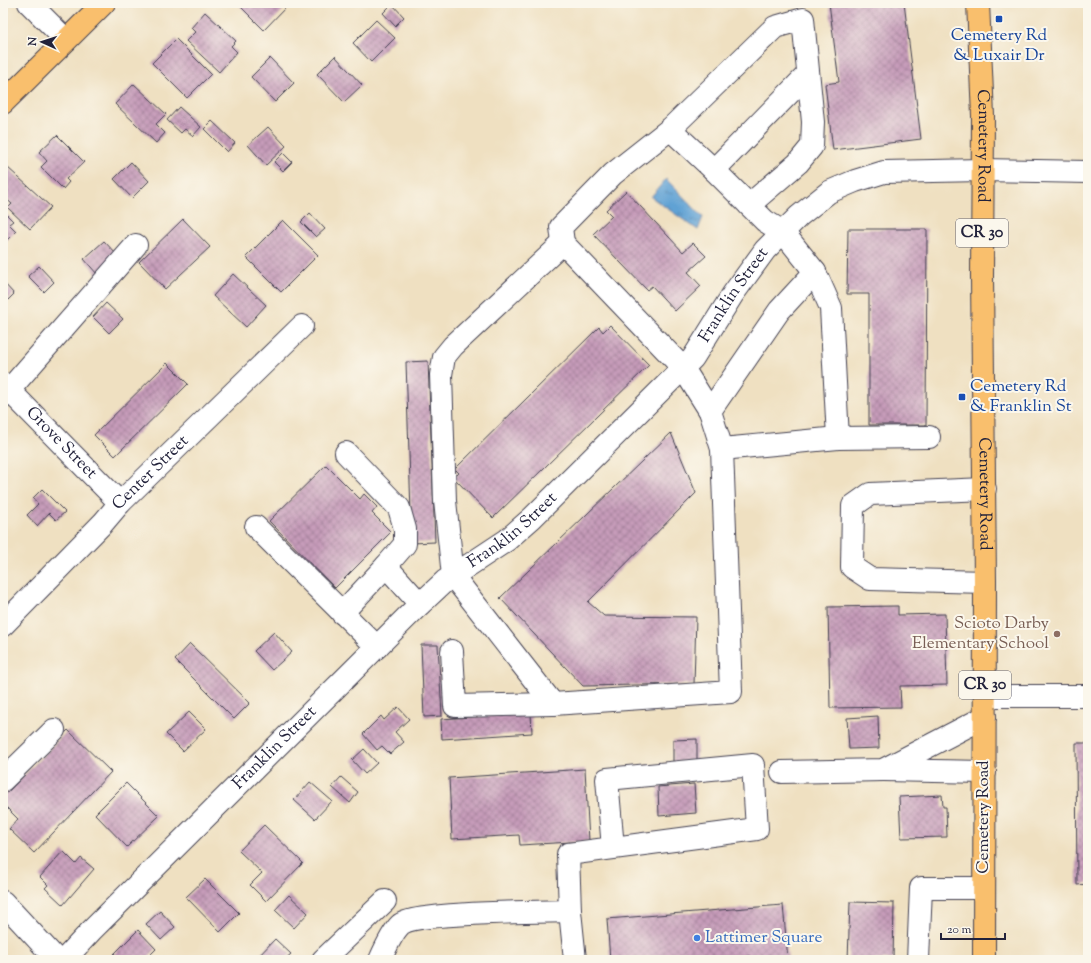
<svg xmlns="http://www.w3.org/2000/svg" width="1091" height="963" viewBox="0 0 1091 963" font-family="'Sorts Mill Goudy',serif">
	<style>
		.water { fill: url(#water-ripples); stroke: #426288 }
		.building { fill: url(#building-cross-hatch) }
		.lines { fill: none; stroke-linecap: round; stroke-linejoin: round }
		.minor-casing { stroke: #413e4f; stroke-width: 24 }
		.major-casing { stroke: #413e4f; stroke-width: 24 }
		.minor { stroke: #fff; stroke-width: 22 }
		.major { stroke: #f9bf6d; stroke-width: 22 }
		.transit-dot { fill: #1a4fb4; stroke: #fbf7ec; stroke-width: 1.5 }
		.education-dot { fill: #8d6e63; stroke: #fbf7ec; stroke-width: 1.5 }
		.shop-dot { fill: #3f7fe0; stroke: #fbf7ec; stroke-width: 1.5 }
		.labels { text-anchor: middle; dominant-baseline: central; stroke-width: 4; stroke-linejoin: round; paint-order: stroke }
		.shield { fill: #fbf7ec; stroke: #636270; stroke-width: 1 }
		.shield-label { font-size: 16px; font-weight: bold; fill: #22223b }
		.transit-label { font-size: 17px; fill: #164399; stroke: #fbf7ec }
		.street-label { font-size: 17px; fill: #22223b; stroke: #fbf7ec }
		.education-label { font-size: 17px; fill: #785e54; stroke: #fbf7ec; text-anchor: end }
		.shop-label { font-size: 17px; fill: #366cbe; stroke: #fbf7ec; text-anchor: start }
	</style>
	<defs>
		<pattern id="water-ripples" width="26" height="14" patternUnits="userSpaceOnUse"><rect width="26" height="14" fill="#61a2d4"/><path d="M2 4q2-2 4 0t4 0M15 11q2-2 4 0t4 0" fill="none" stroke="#5084ad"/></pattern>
		<pattern id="building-cross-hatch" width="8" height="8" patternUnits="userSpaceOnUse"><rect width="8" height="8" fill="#c69bb9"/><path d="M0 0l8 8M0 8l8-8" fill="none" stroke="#a07e98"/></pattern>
	</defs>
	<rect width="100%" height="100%" fill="#fbf7ec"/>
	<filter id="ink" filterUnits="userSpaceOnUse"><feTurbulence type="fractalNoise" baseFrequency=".025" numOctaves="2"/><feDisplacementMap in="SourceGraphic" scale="8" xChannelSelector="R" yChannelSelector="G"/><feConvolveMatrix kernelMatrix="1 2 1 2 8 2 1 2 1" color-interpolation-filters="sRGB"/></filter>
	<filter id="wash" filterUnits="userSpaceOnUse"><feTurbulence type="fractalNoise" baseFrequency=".012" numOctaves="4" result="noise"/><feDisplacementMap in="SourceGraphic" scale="16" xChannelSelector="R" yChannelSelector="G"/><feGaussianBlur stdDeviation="0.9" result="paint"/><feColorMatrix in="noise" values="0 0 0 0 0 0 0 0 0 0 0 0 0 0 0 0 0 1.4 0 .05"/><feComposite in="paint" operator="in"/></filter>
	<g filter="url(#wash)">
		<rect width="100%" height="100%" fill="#efe0c1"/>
		<path class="water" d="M666,179l37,38 -5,13 -47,-33z"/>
		<g id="blocks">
			<path class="building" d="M237,3h45l4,4 -22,23z
				M829,3h75l17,136 -88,11 -8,-66 14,-2z
				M392,4l12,13 -9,9 -12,-13z
				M205,12l31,29 -5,5 6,6 -18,20 -33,-31 9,-9 -4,-4z
				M376,20l19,18 -24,24 -18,-19z
				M176,39l35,35 -24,24 -35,-35z
				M335,56l27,29 -18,17 -27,-28z
				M270,58l24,25 -19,19 -24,-25z
				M134,84l32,30 -10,10 9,9 -9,10 -41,-39z
				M179,107l22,20 -8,9 -8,-7 -4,4 -14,-13z
				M212,121l23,22 -8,9 -23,-23z
				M268,127l18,19 -20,19 -18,-20z
				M57,135l27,27 -18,17 3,3 -6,7 -22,-22 6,-6 -8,-9z
				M283,153l9,9 -9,9 -9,-9z
				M131,162l18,19 -17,17 -18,-19z
				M7,167l44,40 -21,22 -22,-21 4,-4 -9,-8v-24z
				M626,191l57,61 10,-9 13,13 -18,16 13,14 -26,25 -23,-25 -5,4 -54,-56 19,-18 -6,-6z
				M3,211l10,10 -4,3 7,7 -13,13z
				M310,213l15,16 -9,8 -15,-15z
				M183,219l27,28 -45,42 -26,-27z
				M283,220l35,35 -37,37 -35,-35z
				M848,229h79l-1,196h-57v-131h-22z
				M104,241l13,14 -20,19 -13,-15z
				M39,266l15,16 -10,10 -16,-16z
				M233,274l33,31 -20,22 -33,-31z
				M3,282l11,12 -11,11z
				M106,303l17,16 -14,14 -16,-16z
				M610,325l39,40 -156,153 -39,-40 5,-5 -4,-4 144,-142 4,5z
				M428,361l7,181 -23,1 -6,-181z
				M167,363l21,21 -73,72 -21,-21z
				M671,433l25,60 -108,109 16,14 92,1 -2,67 -111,2 -83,-88z
				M326,465l34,34 4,-5 13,13 -5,6 19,19 -56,56 -66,-67z
				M42,489l23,23 -9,8 -7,-7 -12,13 -10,-11 11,-11 -5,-6z
				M898,606v9l47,-1 2,71 -47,1 1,21 -71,1 -2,-101z
				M274,632l18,20 -20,18 -18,-19z
				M190,644l60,59 -16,16 -59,-59z
				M421,645h17l4,71 -18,1z
				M398,707l11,12 -14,13 9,10 -14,12 -8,-8 -5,4 -14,-16 18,-18 3,4z
				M189,712l17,17 -23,22 -17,-17z
				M531,713l1,20 -90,6 -1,-20z
				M878,716l1,32 -30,1 -2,-31z
				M68,730l43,42 -77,81 -25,-24 9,-10 -15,-15v-7z
				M697,739v22l-24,1v-22z
				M1076,743h12v141l-11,1z
				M364,749l13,14 -12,11 -13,-14z
				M585,769l4,72 -69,4 -1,-10 -67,4 -3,-61z
				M341,777l17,15 -8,11 -18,-16z
				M310,782l22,19 -17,18 -21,-19z
				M126,783l33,33 -32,31 -32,-33z
				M694,784l2,29 -37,3 -1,-29z
				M942,795l1,12h3l1,30 -46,1 -2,-41z
				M264,825l39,38 -37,38 -16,-16 12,-12 -23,-22z
				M63,851l13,13 5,-6 13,11 -31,36 -18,-17 3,-3 -8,-8z
				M205,879l34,34 -19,19 -34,-35z
				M289,895l19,18 -14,15 -19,-18z
				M850,902l44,1 -1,57h-45z
				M783,905l5,55h-38v-4l-50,4h-90l-3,-41z
				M160,911l15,16 -14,13 -15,-16z
				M138,930l18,19 -11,11h-37z
				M275,939l16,15 -7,6h-29z"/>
		</g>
	</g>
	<g filter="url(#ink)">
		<use href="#blocks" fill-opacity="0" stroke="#413e4f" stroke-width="1"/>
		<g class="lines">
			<defs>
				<g id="minor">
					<path d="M29,3l37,37"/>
					<path d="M670,129l105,-102 28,-8 10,103 -1,24 -14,17 -49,42"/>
					<path d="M714,170l94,-96"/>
					<path d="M563,243l120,125 27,43 12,38 9,243 -178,12 -100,-128 -8,-75 -4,-126 3,-18 9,-11z"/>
					<path d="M563,243l-2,-16 52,-53 57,-45 44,41 51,51 18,11 32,40 16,36 7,130"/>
					<path id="s1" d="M3,384l117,119"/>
					<path d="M9,390l127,-145"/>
					<path d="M710,411l69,-100 36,-39"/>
					<path d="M722,449l116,-11 91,-1"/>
					<path d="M346,453l53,55 6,21v15l-19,22 34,38"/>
					<path d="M985,489l-115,5 -17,12 -1,61 18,12 115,3"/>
					<path d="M256,527l121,120"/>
					<path d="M342,613l44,-47"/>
					<path id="s2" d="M3,625l100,-102 17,-20 182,-177"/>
					<path d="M452,651l3,55 98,-2"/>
					<path d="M985,696h103"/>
					<path d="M884,770l101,2"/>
					<path d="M782,772l101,-2 102,-53"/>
					<path d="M3,780l51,-50"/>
					<path d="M3,902l54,58"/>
					<path id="s3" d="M64,960l27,-29 324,-322 30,-28 62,-41 25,-22 135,-134 26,-26 40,-64 32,-44 34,-34 30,-24 26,-11 29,-9 98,-2 106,2"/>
					<path d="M323,960l62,-59"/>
					<path d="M380,960c4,-9 13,-28 20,-35 14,-13 144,-13 170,-14"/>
					<path d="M575,960l-5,-49 -2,-57 189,-25 -4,-64 -146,14 6,69"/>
					<path d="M918,960l3,-72h63"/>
				</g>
				<g id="major">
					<path id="s4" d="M978,3l5,113 -1,160 3,306 -1,378"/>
					<path d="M3,103l101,-100"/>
				</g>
			</defs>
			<use href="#minor" class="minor-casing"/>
			<use href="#major" class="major-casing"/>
			<use href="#minor" class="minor"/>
			<use href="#major" class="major"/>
		</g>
	</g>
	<g class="transit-dot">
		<rect x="995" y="15" width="8" height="8" rx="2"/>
		<rect x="958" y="393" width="8" height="8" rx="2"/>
	</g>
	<circle class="education-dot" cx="1057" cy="634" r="4"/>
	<circle class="shop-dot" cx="697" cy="938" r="4"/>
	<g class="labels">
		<g class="shield">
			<rect x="956" y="219" width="52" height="28" rx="3"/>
			<rect x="959" y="671" width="52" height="28" rx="3"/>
		</g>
		<g class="shield-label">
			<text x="982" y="233">CR 30</text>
			<text x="985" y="685">CR 30</text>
		</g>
		<g class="transit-label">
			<text x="999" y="36">Cemetery Rd<tspan x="999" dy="20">&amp; Luxair Dr</tspan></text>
			<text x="970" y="387" text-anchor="start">Cemetery Rd<tspan x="970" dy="20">&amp; Franklin St</tspan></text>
		</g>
		<g class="street-label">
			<text stroke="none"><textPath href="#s4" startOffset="143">Cemetery Road</textPath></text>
			<text stroke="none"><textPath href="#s3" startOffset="947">Franklin Street</textPath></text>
			<text stroke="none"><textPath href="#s1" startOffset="83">Grove Street</textPath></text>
			<text stroke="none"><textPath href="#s2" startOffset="212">Center Street</textPath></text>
			<text stroke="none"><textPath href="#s4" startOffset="491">Cemetery Road</textPath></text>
			<text stroke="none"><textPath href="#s3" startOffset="622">Franklin Street</textPath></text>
			<text stroke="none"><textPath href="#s3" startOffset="299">Franklin Street</textPath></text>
			<text transform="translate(984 817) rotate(-90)">Cemetery Road</text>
		</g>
		<g class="education-label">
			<text x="1049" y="624">Scioto Darby<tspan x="1049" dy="20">Elementary School</tspan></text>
		</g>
		<g class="shop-label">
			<text x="705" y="938">Lattimer Square</text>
		</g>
	</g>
	<rect width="1091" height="963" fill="none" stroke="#fbf7ec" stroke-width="16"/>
	<g transform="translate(42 42) rotate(273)" stroke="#fbf7ec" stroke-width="3" paint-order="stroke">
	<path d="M0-3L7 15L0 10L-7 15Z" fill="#22223b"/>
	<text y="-6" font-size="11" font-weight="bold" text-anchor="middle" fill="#22223b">N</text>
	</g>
	<path d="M941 933v6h64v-6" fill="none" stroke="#22223b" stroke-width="2"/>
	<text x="947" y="933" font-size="12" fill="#22223b" stroke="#fbf7ec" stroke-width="3" paint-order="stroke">20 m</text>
</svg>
